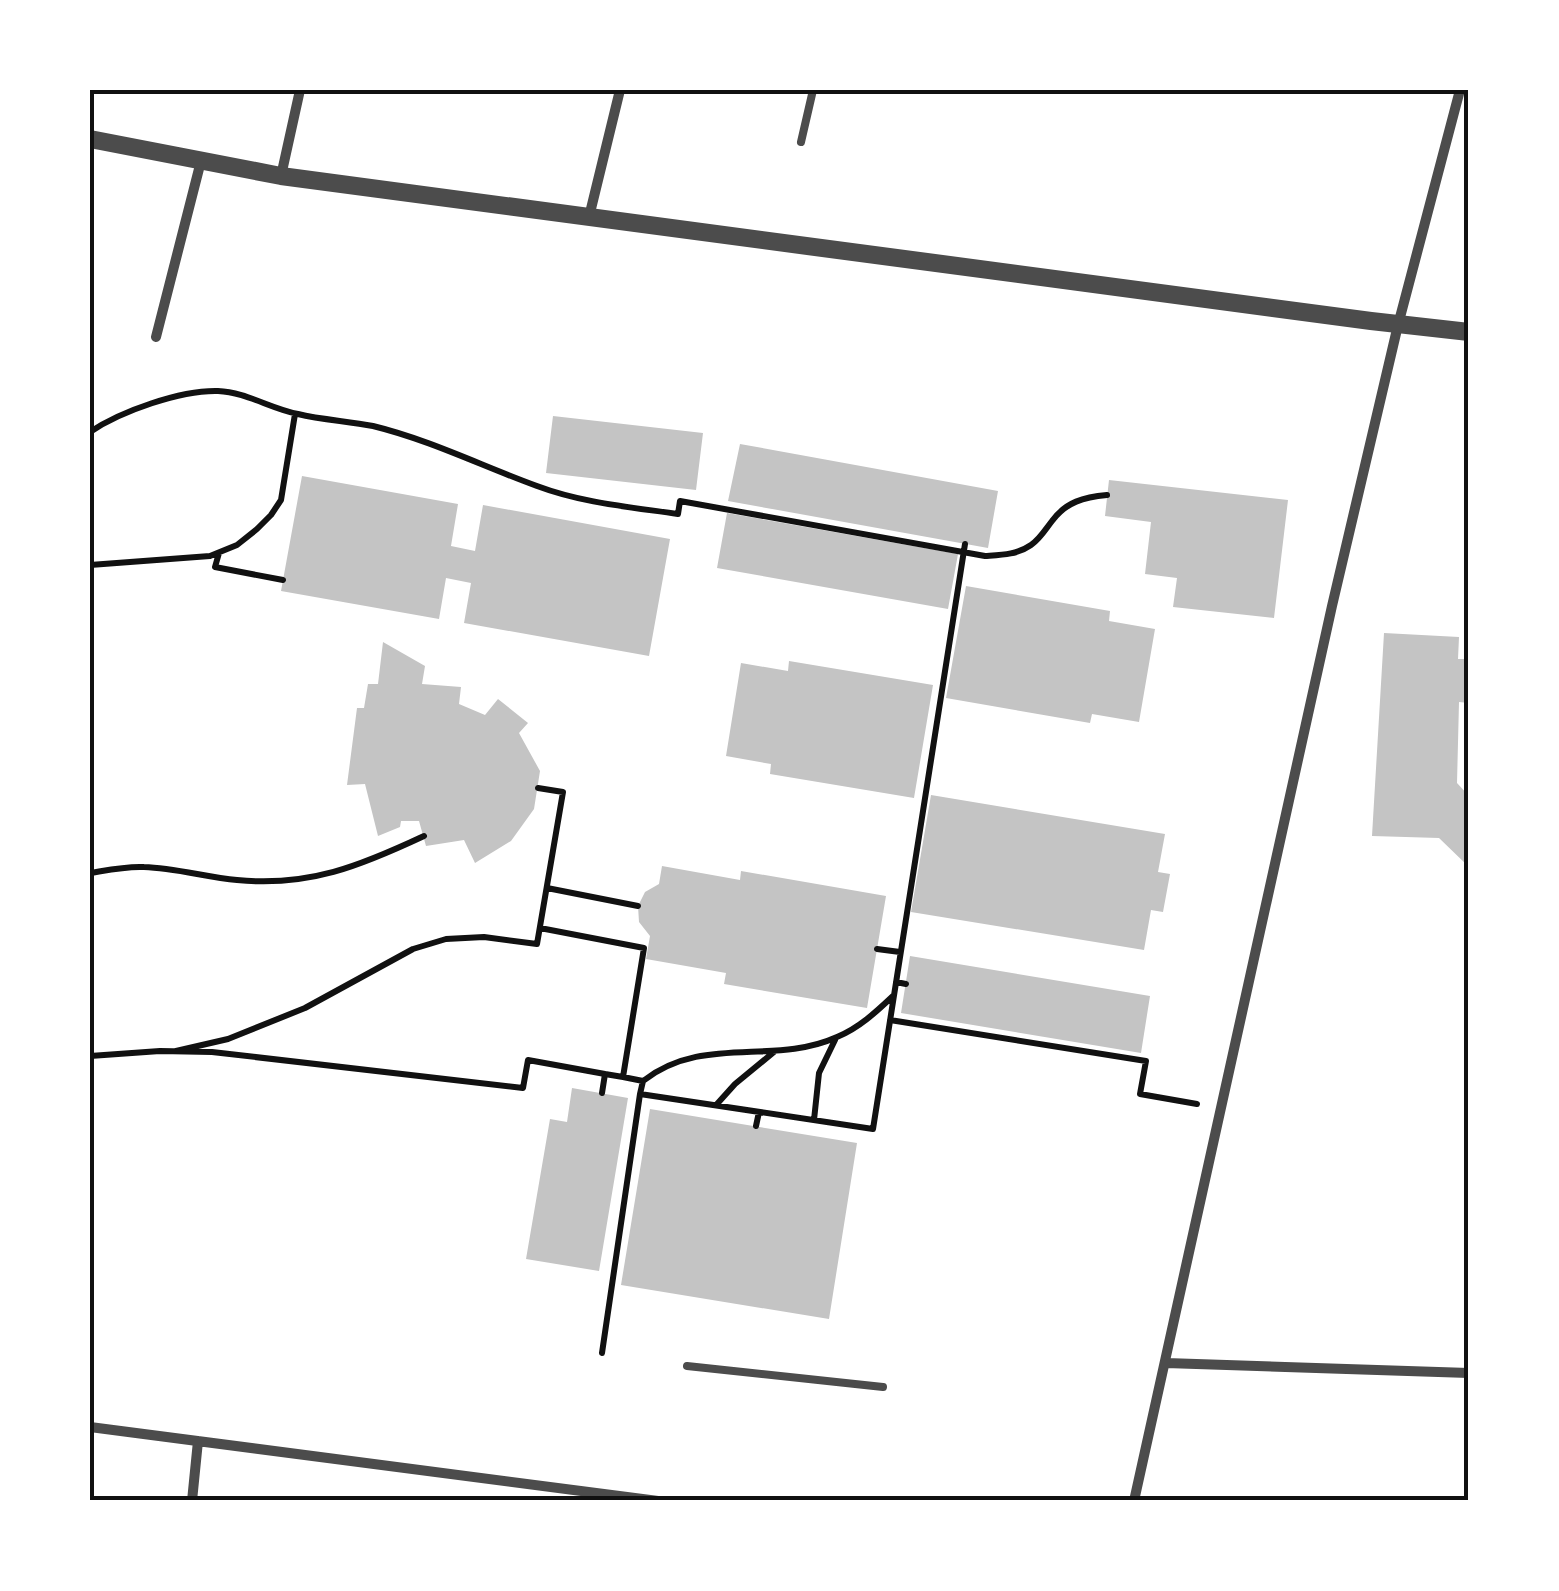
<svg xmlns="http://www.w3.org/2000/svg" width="1559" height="1591" viewBox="0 0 1559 1591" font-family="'Roboto Condensed',sans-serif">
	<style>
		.building { fill: #c4c4c4 }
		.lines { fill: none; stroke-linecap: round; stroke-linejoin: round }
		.path { stroke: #111; stroke-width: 6 }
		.service { stroke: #4c4c4c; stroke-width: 8 }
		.minor { stroke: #4c4c4c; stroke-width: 10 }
		.tertiary { stroke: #4c4c4c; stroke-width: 18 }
		.neatline { fill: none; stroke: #111; stroke-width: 4 }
	</style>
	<rect width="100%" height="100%" fill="#fff"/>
	<path class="building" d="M553,416l150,17 -7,57 -150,-17z
		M740,444l258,47 -10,57 -260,-47z
		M302,476l156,28 -7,42 24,5 8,-46 187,34 -21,117 -185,-33 7,-40 -25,-5 -7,41 -158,-28z
		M1109,480l179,20 -14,118 -101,-11 4,-29 -32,-4 6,-52 -46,-6z
		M727,513l231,41 -10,55 -231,-41z
		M966,586l144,25 -1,10 46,8 -16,93 -47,-8 -2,9 -144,-25z
		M1384,633l75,4 -1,22h11v44l-10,-1 -2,81 12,13v71l-30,-29 -67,-2z
		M383,642l42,24 -3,18 39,3 -2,17 26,11 13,-16 30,24 -9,10 21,38 -6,38 -23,32 -36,22 -11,-23 -38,6 -7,-25h-18l-1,6 -22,9 -13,-52 -18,1 10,-77h7l4,-24h10z
		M789,661l144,24 -19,113 -144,-24 1,-10 -45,-8 15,-93 47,8z
		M931,795l234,39 -7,38 12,2 -7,38 -12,-2 -7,40 -233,-38z
		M662,866l78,14 1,-9 145,25 -19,112 -143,-24 2,-11 -80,-14 4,-23 -11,-14 -1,-16 7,-14 14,-8z
		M910,956l240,40 -9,57 -240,-40z
		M572,1088l56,10 -29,173 -73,-12 24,-140 17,3z
		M650,1109l207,34 -28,176 -208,-34z"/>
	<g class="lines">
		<path class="path" d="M90,432c31,-21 91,-42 128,-41 28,1 53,18 80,23 24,6 50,7 75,12 57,14 109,40 164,60 45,17 93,21 141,28l2,-13 305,55c15,-1 32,-1 46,-11 9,-6 14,-15 21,-24 14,-19 32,-24 55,-26
			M219,553l-4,14 68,13
			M90,565l120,-9 27,-11 20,-16 14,-14 10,-15 14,-86
			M90,873c18,-3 36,-7 54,-6 31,1 62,10 93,13 72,7 123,-14 187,-44
			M547,888l91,18
			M540,928l104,20 -21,129 -18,-3
			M877,949l23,3
			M896,982l10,2
			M890,1020l256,41 -6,33 57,10
			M176,1051l52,-12 77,-31 108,-59 33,-10 38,-2 53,7 26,-152 -25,-4
			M90,1056l70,-5 52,1 311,36 5,-28 77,14 -3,19
			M623,1077l20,4 -3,13
			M643,1081c60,-47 130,-15 194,-44 22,-9 39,-25 56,-41
			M717,1104l18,-20 39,-32
			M814,1120l5,-47 16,-33
			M756,1126l3,-14
			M602,1353l38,-259 233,35 92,-585"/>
		<path class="service" d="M801,142l12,-52
			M687,1366l196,21"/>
		<path class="minor" d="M281,176l19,-86
			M589,217l31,-127
			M156,337l45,-176
			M1166,1363l303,10
			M90,1427l568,74
			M192,1501l6,-60
			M1134,1501l198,-895 66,-281 62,-235"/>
		<path class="tertiary" d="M90,139l191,37 1090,145 98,11"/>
	</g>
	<rect width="1559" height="1591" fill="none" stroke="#ffffff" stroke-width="185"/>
	<rect x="92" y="92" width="1374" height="1406" class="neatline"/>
</svg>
